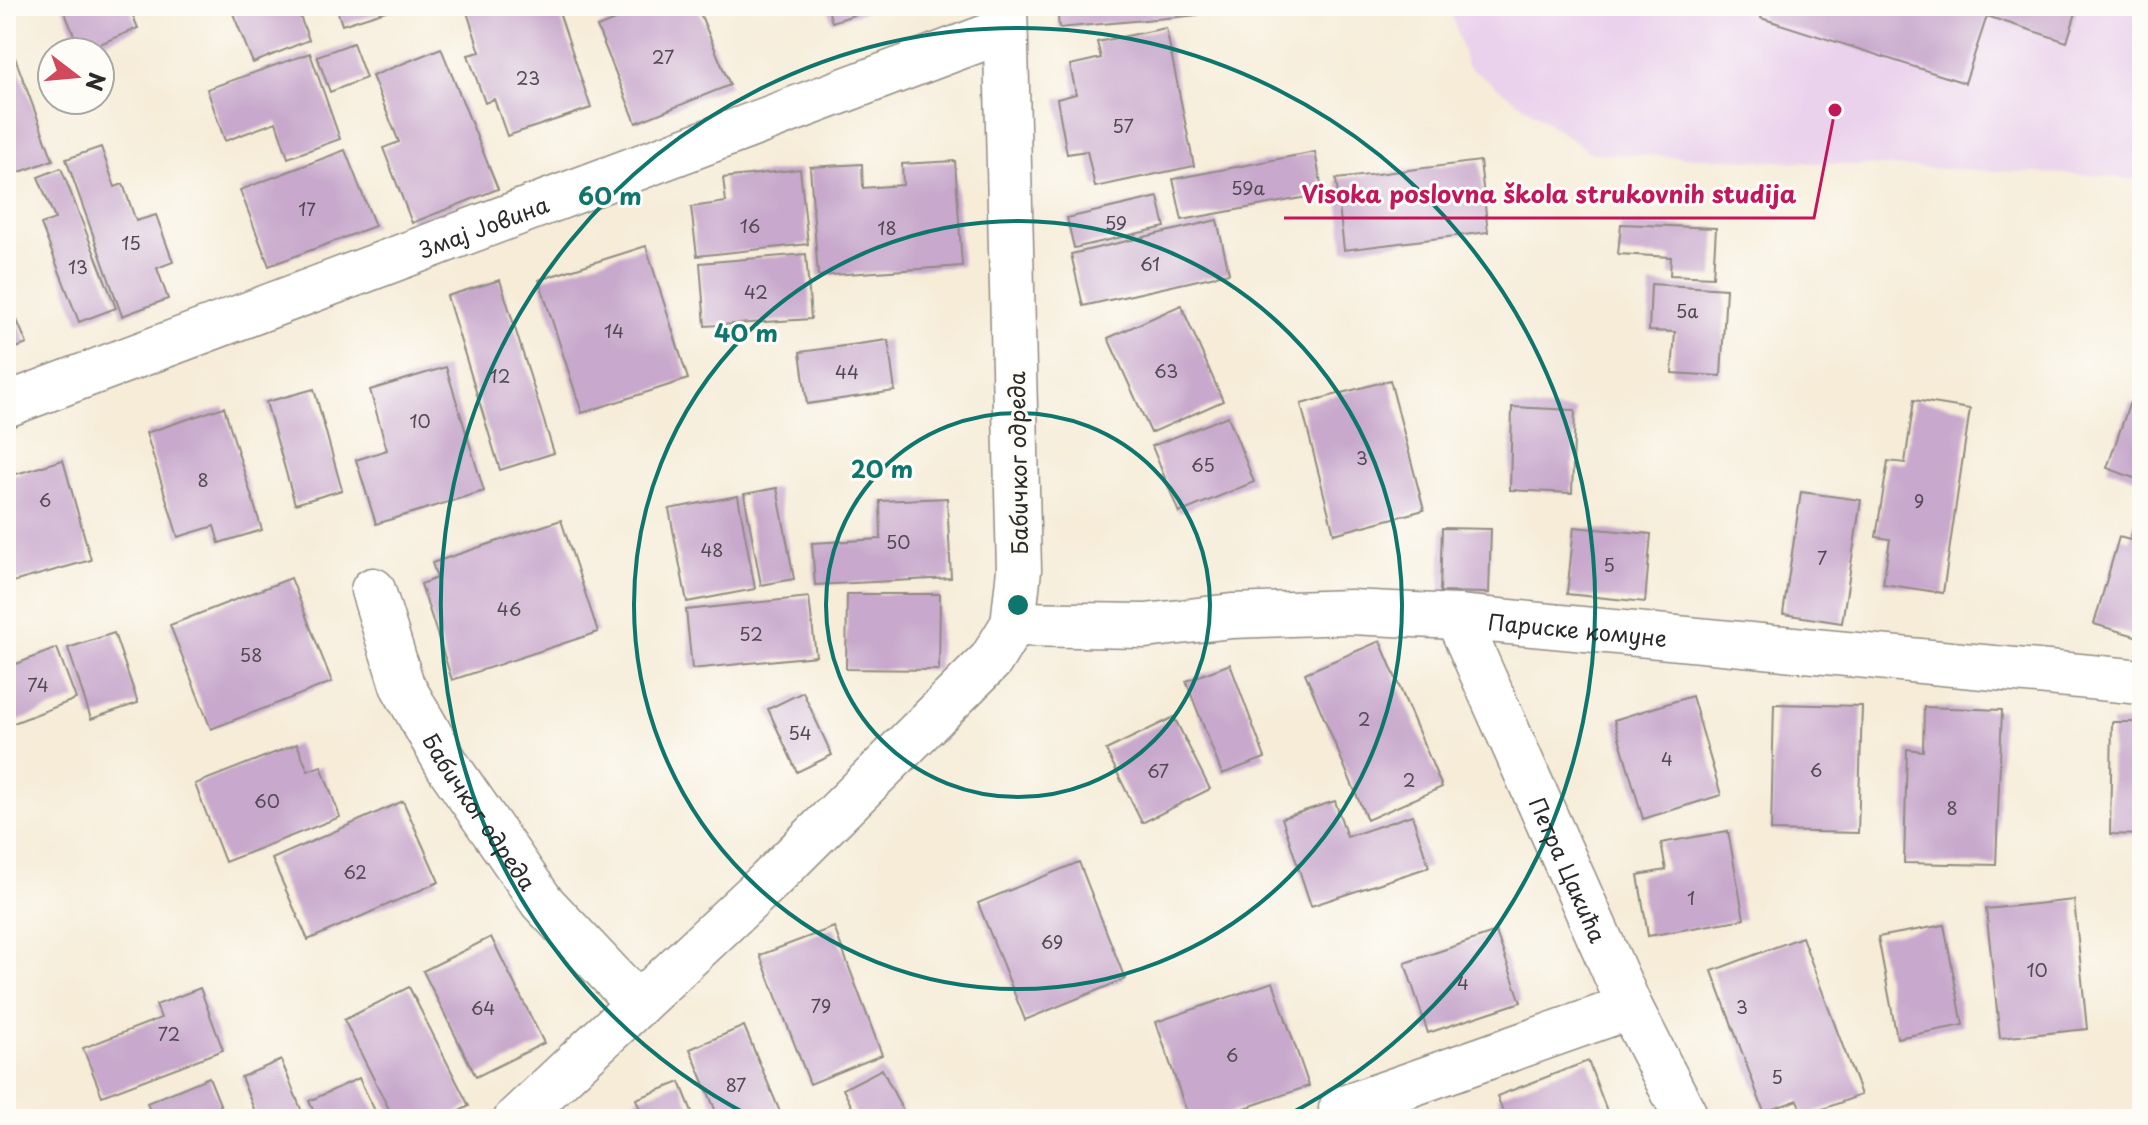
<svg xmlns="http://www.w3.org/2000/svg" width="2148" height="1125" viewBox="0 0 2148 1125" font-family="'Playpen Sans',sans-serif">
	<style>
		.built { fill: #ead1ec }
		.building { fill: #c8a8cc }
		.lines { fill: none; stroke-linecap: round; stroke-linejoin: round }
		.minor-casing { stroke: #908c82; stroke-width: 47 }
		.minor { stroke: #fff; stroke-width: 44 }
		.ring { fill: none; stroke: #0f766e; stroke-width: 4 }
		.labels { text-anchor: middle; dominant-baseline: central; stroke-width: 6; stroke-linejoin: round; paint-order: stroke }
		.number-label { font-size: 18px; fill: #524a53 }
		.street-label { font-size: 22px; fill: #2b2b2b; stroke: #fdfcf7 }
		.centre { fill: #0f766e; stroke: #fdfcf7; stroke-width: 4 }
		.ring-label { font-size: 24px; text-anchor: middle; font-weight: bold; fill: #0f766e; stroke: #fdfcf7; stroke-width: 6; stroke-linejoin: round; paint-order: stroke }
		.leader { fill: none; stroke: #c2185b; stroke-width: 3 }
		.callout-dot { fill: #c2185b; stroke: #fdfcf7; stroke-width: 3 }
		.callout-label { font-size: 24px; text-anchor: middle; font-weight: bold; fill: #c2185b; stroke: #fdfcf7; stroke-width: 6; stroke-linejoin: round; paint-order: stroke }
	</style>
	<rect width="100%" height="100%" fill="#fdfcf7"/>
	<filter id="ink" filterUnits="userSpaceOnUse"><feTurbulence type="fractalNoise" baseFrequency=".0125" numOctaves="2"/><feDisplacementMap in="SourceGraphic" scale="16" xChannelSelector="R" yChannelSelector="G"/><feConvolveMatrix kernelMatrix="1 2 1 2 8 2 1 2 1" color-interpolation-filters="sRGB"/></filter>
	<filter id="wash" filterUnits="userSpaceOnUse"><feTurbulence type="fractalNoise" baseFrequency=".006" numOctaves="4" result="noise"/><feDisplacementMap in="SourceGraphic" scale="32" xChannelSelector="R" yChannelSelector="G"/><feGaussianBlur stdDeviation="1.8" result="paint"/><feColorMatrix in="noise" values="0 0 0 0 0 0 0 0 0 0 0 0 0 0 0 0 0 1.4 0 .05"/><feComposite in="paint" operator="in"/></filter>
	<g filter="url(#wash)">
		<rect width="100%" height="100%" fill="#f6ecd8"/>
		<path class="built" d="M1449,6h693v174l-50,-5 -501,-22 -124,-87z"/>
		<g id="blocks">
			<path class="building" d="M62,6h67l9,22 -57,24z
				M230,6h66l13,34 -56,23z
				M336,6h62v1l-56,18z
				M465,6h92l34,102 -84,28 -13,-37 -9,4 -17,-48 12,-3z
				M649,6h48l33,79 -94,38 -39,-96z
				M827,6h52v1l-47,15z
				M1057,6h141v9l-139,13z
				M1764,6h314l-11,36 -80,-26 -22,67 -204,-65z
				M1166,28l28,138 -99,21 -8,-36 -20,3 -10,-55 19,-5 -6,-29 31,-7 -4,-16z
				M353,43l13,35 -36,14 -13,-36z
				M441,48l57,141 -86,34 -29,-75 16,-6 -27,-66z
				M310,53l30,86 -52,19 -12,-36 -51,19 -18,-52z
				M14,55l39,105 -47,17v-119z
				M101,147l14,40 8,-3 13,37 20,-6 17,47 -16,6 11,31 -46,17 -56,-157z
				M345,150l30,76 -106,40 -29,-76z
				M1315,152l8,42 -141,26 -9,-41z
				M955,161l7,105 -144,10 -8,-109 52,-3 1,24 40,-3 -1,-21z
				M1480,161l8,71 -144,18 -8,-71z
				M61,168l55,140 -37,14 -38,-98 14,-5 -17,-42z
				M800,169l8,75 -111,12 -6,-49 35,-5 -3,-24z
				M1158,197l7,30 -91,21 -7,-30z
				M1217,220l12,53 -146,33 -12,-52z
				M1621,224l95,4 -3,49 -43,-2 1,-18 -53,-3z
				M646,246l42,133 -106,34 -43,-133z
				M806,254l5,65 -106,7 -5,-63z
				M500,280l54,173 -54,17 -53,-174z
				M1651,284l75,5 -5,87 -49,-3 3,-41 -26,-1z
				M6,294l21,50 -21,8z
				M1181,305l42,96 -72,32 -43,-95z
				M888,340l7,51 -88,13 -7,-52z
				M446,367l38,124 -108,33 -20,-64 31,-10 -17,-60z
				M1390,380l34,130 -90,24 -33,-130z
				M314,389l28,101 -47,14 -29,-102z
				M1914,400l56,9 -27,184 -60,-9 7,-45 -14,-2 12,-76 17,2z
				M2130,402l12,4v75l-35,-13z
				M224,407l38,123 -43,13 -5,-17 -36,11 -32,-104z
				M1512,407l63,3 -3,83 -62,-3z
				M1228,416l26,66 -75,31 -27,-67z
				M63,460l28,100 -85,24v-107z
				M777,488l17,91 -33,6 -17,-91z
				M1801,492l60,8 -19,123 -59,-9z
				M738,496l17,93 -68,13 -18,-93z
				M947,498l4,80 -136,7 -3,-42 69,-4 -1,-38z
				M2138,510l4,1v127l-48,-14 25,-87 11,3z
				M561,520l37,112 -146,48 -31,-96 16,-6 -5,-15z
				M1574,527l77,7 -6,68 -78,-8z
				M1442,528l49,1 -2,64 -49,-1z
				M291,578l41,104 -121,47 -41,-104z
				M847,594h93l-1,76 -93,-1z
				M809,597l7,59 -124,13 -6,-59z
				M114,633l24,70 -47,16 -23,-71z
				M1380,641l62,146 -75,33 -62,-147z
				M57,648l19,51 -70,27v-58z
				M1230,664l35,94 -43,16 -36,-93z
				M803,692l29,63 -35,17 -29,-63z
				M1692,696l29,99 -78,24 -29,-99z
				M1774,704l88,2 -4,127 -87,-2z
				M1924,707l78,3 -6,155 -92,-2 3,-114 16,2z
				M1174,717l36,72 -68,34 -36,-73z
				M2112,722h30v113l-32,-1z
				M297,744l11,27 13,-5 19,51 -115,45 -30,-78z
				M403,801l36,81 -131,58 -36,-81z
				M1335,801l12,36 65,-22 17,52 -118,39 -29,-88z
				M1728,831l16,88 -96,17 -10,-61 28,-5 -5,-27z
				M1079,862l46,117 -100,41 -47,-117z
				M2074,900l13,129 -87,9 -14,-129z
				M1944,925l19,100 -66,13 -19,-101z
				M834,927l48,128 -72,29 -50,-129z
				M1496,932l25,70 -93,31 -23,-70z
				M491,937l53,106 -68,34 -53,-106z
				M1802,937l59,158 -57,21 -6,-16 -34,12 -52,-141z
				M1273,982l36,104 -96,33h-24l-33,-97z
				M409,987l60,119 -24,13h-51l-50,-99z
				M200,988l23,62 -121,46 -19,-48 78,-30 -5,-13z
				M744,1026l39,93h-64l-29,-70z
				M281,1060l24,59h-47l-17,-42z
				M1588,1061l22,58h-104l-9,-23z
				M882,1069l25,50h-49l-15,-30z
				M209,1077l17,42h-73l-6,-16z
				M359,1078l20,41h-62l-8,-18z
				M680,1082l15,37h-51l-8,-20z"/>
		</g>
	</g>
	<g filter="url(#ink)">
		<use href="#blocks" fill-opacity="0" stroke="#908c82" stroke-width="2"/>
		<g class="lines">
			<defs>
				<g id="minor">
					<path id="s1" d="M6,405l999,-375"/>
					<path id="s2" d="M373,590l29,95 46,81 94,136 96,102"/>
					<path id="s3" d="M1457,617l173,390 57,112"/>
					<path id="s4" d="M1013,624l132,2 87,-10 118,-4 107,5 685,65"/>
					<path d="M1341,1109l289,-102"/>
					<path d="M516,1119l253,-238 222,-221 22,-36 6,-54 -14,-564"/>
				</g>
			</defs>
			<use href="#minor" class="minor-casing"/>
			<use href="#minor" class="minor"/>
		</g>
	</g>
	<g class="ring">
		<circle cx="1018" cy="605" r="192"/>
		<circle cx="1018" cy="605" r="384"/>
		<path d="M752 1117A577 577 0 1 1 1284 1117"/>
	</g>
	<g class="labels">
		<g class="number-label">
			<text x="663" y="56">27</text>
			<text x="528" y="77">23</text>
			<text x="1123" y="125">57</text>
			<text x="1248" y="187">59a</text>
			<text x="307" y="208">17</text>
			<text x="1116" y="222">59</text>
			<text x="750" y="225">16</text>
			<text x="887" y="227">18</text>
			<text x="131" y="242">15</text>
			<text x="1150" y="263">61</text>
			<text x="78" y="266">13</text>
			<text x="756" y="291">42</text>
			<text x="1687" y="310">5a</text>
			<text x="614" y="330">14</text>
			<text x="1166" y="370">63</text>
			<text x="847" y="371">44</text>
			<text x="500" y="375">12</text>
			<text x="420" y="420">10</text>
			<text x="1362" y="457">3</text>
			<text x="1203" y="464">65</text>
			<text x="203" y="479">8</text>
			<text x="45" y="499">6</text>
			<text x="1919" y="500">9</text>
			<text x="898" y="541">50</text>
			<text x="712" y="549">48</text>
			<text x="1822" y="557">7</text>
			<text x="1609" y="564">5</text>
			<text x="509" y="608">46</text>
			<text x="751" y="633">52</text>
			<text x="251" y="654">58</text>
			<text x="38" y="684">74</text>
			<text x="1364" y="718">2</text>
			<text x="800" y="732">54</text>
			<text x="1667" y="758">4</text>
			<text x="1816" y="769">6</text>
			<text x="1158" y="770">67</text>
			<text x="1409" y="779">2</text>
			<text x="267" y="800">60</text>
			<text x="1952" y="807">8</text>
			<text x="355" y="871">62</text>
			<text x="1691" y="897">1</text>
			<text x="1052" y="941">69</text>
			<text x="2037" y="969">10</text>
			<text x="1463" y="982">4</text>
			<text x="821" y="1005">79</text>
			<text x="1742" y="1006">3</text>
			<text x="483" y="1007">64</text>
			<text x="169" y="1033">72</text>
			<text x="1232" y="1054">6</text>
			<text x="1777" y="1076">5</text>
			<text x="736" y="1084">87</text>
		</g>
		<g class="street-label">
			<text stroke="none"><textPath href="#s1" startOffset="510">Змај Јовина</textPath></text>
			<text transform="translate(1017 463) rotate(-91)">Бабичког одреда</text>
			<text stroke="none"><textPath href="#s4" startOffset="566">Париске комуне</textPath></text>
			<text stroke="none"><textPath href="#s2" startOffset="248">Бабичког одреда</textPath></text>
			<text stroke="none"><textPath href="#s3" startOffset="276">Петра Цакића</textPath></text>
		</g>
	</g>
	<circle cx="1018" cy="605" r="12" class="centre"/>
	<g class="ring-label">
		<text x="610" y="205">60 m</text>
		<text x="746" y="342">40 m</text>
		<text x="882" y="478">20 m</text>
	</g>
	<path class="leader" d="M1835 110L1814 218H1284"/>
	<circle class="callout-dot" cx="1835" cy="110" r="8"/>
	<g class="callout-label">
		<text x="1549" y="203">Visoka poslovna škola strukovnih studija</text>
	</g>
	<rect width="2148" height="1125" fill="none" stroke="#fdfcf7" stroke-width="32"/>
	<g transform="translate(76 76) rotate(106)"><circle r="38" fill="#fdfcf7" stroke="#a9a8a5" stroke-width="2"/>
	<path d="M0-6L14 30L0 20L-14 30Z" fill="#d1495b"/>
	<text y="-12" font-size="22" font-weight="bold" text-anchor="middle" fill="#2b2b2b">N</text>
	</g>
</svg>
